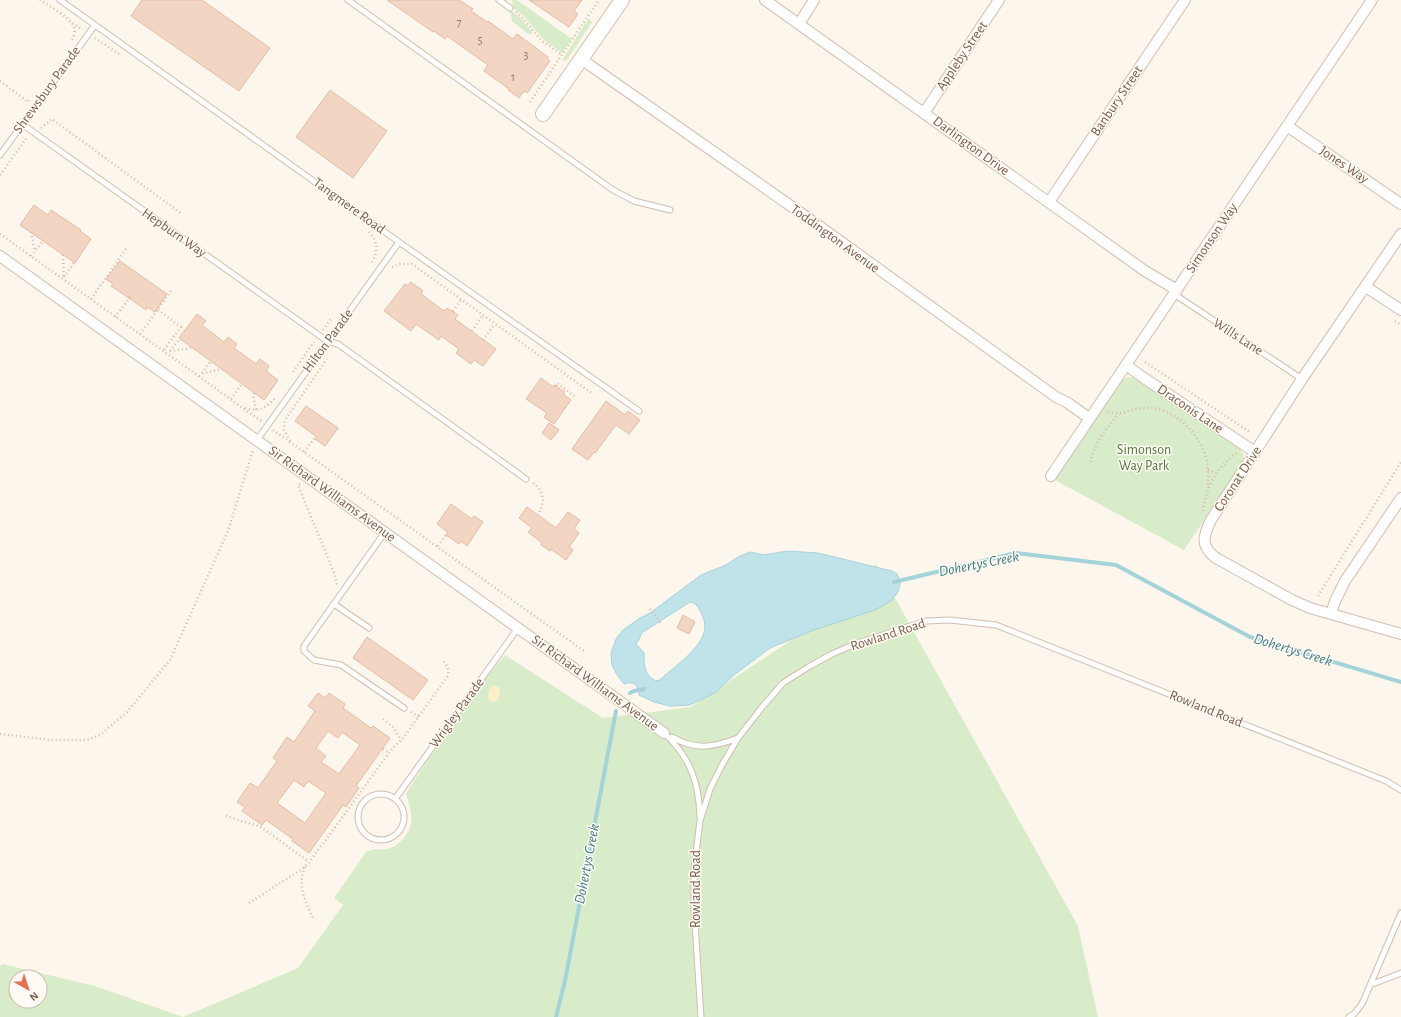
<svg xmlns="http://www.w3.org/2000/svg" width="1401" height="1017" viewBox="0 0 1401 1017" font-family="'Alegreya Sans',sans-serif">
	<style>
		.green { fill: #d8ecc9; fill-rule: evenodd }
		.sand { fill: #fcefc7 }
		.water { fill: #bfe3e8; stroke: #a5d3da; fill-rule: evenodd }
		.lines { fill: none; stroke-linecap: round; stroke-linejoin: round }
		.stream { stroke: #a5d3da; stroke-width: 4 }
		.building { fill: #f3d5c3; stroke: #e6bba3; fill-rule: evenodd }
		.lane-casing { stroke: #d1beb0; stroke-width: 7 }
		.street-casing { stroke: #d1beb0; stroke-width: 12 }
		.secondary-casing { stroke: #d6c0b0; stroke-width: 16 }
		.path { stroke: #d9b8a5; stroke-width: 2.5; stroke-dasharray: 1 3; stroke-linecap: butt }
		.lane { stroke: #fff; stroke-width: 5 }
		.street { stroke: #fff; stroke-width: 10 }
		.secondary { stroke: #fff; stroke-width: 14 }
		.labels { text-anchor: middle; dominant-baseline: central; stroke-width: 3; stroke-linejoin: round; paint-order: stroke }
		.number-label { font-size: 12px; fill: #987a6a }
		.street-label { font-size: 14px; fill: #7a5c4d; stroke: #fffaf3 }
		.park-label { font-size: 14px; fill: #537a41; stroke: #fffaf3 }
		.water-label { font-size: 15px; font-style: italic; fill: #437c86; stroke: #fffaf3 }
	</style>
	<rect width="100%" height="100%" fill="#fdf6ec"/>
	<path class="green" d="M512,0h5l55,39 -10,14 -18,-13 -21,-25 -11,-8 1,-2z
		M510,10l11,8 12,15 -5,1 -16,-13 -1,-7 -3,-3z
		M589,18l3,4 -26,39 -4,-1z
		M1128,377l8,1 102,69 5,6 1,8 -4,6 -56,83 -129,-70 64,-96 3,-4z
		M876,564l202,362 20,91h-915l115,-49 45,-63 -9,-7 32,-46c8,-4 13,-2 21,-3 5,-1 10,-4 14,-8 16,-15 10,-30 5,-48l70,-105 29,-33 98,63 88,-11 108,-72z
		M2,964l93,22 88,31h-183v-50zM16,977h24v24h-24z"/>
	<path class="sand" d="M495,685l5,3 -1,9 -3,5h-5l-3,-4c1,-6 1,-11 7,-13z"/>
	<path class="water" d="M787,551l31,2 74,18 5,3 2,4 1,6 -2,8 -7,9 -16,9 -61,20 -44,18 -36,27 -18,17 -7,4 -19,9 -20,1 -16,-4 -15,-7c1,-9 -6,-15 -15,-11l-8,-11 -4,-8 -1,-12 5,-14 7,-9 17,-12 10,-5 51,-38 25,-10 12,-8 12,-5 14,3zM690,602c7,1 9,7 12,13 14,26 -26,49 -42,65l-4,1c-12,-6 -12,-16 -12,-28l-8,-9c4,-4 4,-9 7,-12z"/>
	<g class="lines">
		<path class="stream" d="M894,582l122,-29 100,12 134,72 151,45
			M630,693l4,-2 10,-2
			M556,1017l9,-36 51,-270"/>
	</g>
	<path class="building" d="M142,0h60l68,48 -31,43 -108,-75z
		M387,0h72l14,9 -2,2 16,11 1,-1 25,18 4,-5 31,23 -1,2 3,2 -23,32 -3,-2 -5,7 -11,-8 1,-1 -25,-18 4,-6 -41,-29 -2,3 -11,-8 -1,1z
		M529,0h53l-8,11 4,3 -9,13z
		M330,90l57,41 -34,47 -57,-41z
		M34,205l14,10 3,-5 30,20 -1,1 11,8 -16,24 -55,-38z
		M120,261l47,33 -12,18 -8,-5 -1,3 -23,-16 -12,-8 2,-2 -7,-5z
		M411,282l12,9 -2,3 23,17 3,-3 11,7 -3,4 41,30 -13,17 -9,-6 -3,4 -15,-11 3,-4 -18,-13 -2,4 -23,-16 -5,7 -27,-20 21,-27 3,2z
		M197,314l9,7 -4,4 22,17 4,-5 9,7 -3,4 22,16 4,-5 9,7 -3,5 12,9 -14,20 -85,-62z
		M541,378l12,9 1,-2 11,7 -2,2 8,6 -17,24 -10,-7 3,-4 -21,-14z
		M606,401l19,14 3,-4 12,9 -11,14 -13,-9 -21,28 -1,-1 -6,8 -16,-11z
		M306,406l32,22 -13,18 -10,-7 2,-2 -22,-16z
		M549,423l10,7 -8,10 -9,-7z
		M451,504l21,15 2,-3 9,6 -16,24 -6,-5 -2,3 -13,-9 2,-3 -11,-8z
		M527,507l29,21 12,-16 12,8 -6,9 5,4 -10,14 4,3 -7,10 -15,-11 -1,2 -9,-6 1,-2 -14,-11 4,-4 -13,-10z
		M683,615l12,7 -6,12 -12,-6z
		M367,637l61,43 -15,20 -60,-42z
		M318,693l7,5 4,-5 16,11 -2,4 28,20 2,-2 17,12 -34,48 3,2 -13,19 -3,-2 -34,48 -17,-12 1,-2 -27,-19 -4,5 -20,-14 3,-4 -8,-5 13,-19 8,5 19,-27 -4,-3 14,-21 7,5 21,-31 -7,-5zM328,731l10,7 4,-6 18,13 -21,29 -18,-12 5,-6 -10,-8zM294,780l10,7 4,-6 18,12 -21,30 -28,-20z"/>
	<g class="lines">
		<defs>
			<path id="lane" d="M60,0l339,242 240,169
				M348,0l265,190 21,11 36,9
				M499,0l11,8
				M22,124l305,217 11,3 188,135
				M0,155l95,-130
				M1174,294l128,85
				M257,440l142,-198
				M385,532l-81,114v5l10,9 27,5 63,43
				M334,604l35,24
				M664,733c26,24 35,49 36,84
				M672,737c24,14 42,10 66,1
				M358 817a23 23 0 1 1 46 0a23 23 0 1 1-46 0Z
				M395,799l123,-171
				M1370,985l31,-12
				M701,1017l-7,-111v-37l6,-48 10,-32 12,-24 16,-27 25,-32 20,-23 27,-17 22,-12 23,-10 71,-23 24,-1 46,5 390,156 15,9
				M1349,1017l5,-3 8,-10 39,-91"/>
			<path id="street" d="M765,0l380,271 32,19
				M799,24l15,-24
				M581,59l227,159 248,179 12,6 21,15
				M924,113l75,-113
				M1287,126l114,78
				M1049,202l136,-202
				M1401,234l-99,145 -91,141c-8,16 -11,26 5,38l76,42 18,8 91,26
				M0,256l664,477
				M1366,287l35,23
				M1126,365l18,13 111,74
				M1051,476l321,-476
				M1331,614l4,-13 10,-20 56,-83"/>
			<path id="secondary" d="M543,114l79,-114"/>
		</defs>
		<use href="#lane" class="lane-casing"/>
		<use href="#street" class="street-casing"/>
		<use href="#secondary" class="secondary-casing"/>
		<path class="path" d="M40,0c9,6 29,17 33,25 3,5 1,11 -1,15
			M516,12l5,4 20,24 21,15
			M69,21l13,8
			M95,38l24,16
			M0,81l28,21 1,-2
			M530,102l69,-102
			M41,128l11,-9 130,95
			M0,175l28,-39
			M31,232l4,19
			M369,232c9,9 9,19 3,30
			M0,234l261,187
			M63,255l1,23
			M31,256l12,-15
			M392,267l7,-3h13l181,130
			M64,277l10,-14
			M91,299l35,-50
			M158,310l23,17 -18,24
			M453,311l8,-11
			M115,317l16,-21
			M1395,321l6,4
			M323,330l8,-11
			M472,331l11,-16
			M140,334l31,-43
			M483,340l12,-16
			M170,351l16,-2 5,-2
			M170,351l10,-13
			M1145,362l106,71
			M293,372l21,-30
			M202,373l9,-12
			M199,376l5,-3 18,-4
			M556,386l1,-3 20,15
			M254,393l-1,2 3,15
			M231,399l11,-15
			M245,408c13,5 22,-1 30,-10
			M1108,412c13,4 23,-3 35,-4 27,-3 52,21 61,44 5,11 4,24 4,36
			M273,430l311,221
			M290,441l-6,-11 1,-10 42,-61
			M304,452l12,-16
			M1091,462c3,-19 15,-34 28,-48
			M1208,470l8,3
			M533,483c12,9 12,20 5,32
			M300,484l-2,1 36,88 3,12
			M1203,511c5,-29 12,-40 33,-58
			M438,546l8,-11
			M1318,596l83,-134
			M650,609l11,14
			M411,712l8,5
			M383,719l10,8 8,13
			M0,734l51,6h36l13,-5 27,-23 43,-52 58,-129 25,-81
			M383,749l6,4
			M226,816l35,11 48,35
			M305,867c-8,18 0,34 8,51
			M249,903l50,-32 9,-7 12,-17 3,-3 60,-83 10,-13 11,-11 43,-60c3,-7 1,-11 -5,-17"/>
		<use href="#lane" class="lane"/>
		<use href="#street" class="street"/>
		<use href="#secondary" class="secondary"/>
	</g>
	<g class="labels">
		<g class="number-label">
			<text x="459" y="22">7</text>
			<text x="480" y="40">5</text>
			<text x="526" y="55">3</text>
			<text x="513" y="77">1</text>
		</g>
		<g class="street-label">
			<text transform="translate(962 56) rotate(-56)">Appleby Street</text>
			<text transform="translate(47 90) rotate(-54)">Shrewsbury Parade</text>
			<text transform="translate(1117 101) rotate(-56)">Banbury Street</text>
			<text transform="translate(971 146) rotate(36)">Darlington Drive</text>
			<text transform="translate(1344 165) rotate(34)">Jones Way</text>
			<text transform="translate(349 206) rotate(36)">Tangmere Road</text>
			<text transform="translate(174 233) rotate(35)">Hepburn Way</text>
			<text transform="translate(1212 238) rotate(-56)">Simonson Way</text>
			<text transform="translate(835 239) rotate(36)">Toddington Avenue</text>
			<text transform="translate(1238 337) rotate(33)">Wills Lane</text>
			<text transform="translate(328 341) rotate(-54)">Hilton Parade</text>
			<text transform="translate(1190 409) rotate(34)">Draconis Lane</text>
			<text transform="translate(1238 479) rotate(-57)">Coronat Drive</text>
			<text transform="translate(332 494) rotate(36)">Sir Richard Williams Avenue</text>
			<text transform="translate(888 635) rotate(-18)">Rowland Road</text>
			<text transform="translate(595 683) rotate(36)">Sir Richard Williams Avenue</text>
			<text transform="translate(1206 709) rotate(22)">Rowland Road</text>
			<text transform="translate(457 713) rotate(-54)">Wrigley Parade</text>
			<text transform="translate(696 889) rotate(-90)">Rowland Road</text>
		</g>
		<g class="park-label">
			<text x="1144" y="450">Simonson<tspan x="1144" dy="16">Way Park</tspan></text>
		</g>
		<g class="water-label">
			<text transform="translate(979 564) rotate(-11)">Dohertys Creek</text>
			<text transform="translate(1293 650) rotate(17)">Dohertys Creek</text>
			<text transform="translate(587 864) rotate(-79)">Dohertys Creek</text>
		</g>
	</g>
	<g transform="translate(28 989) rotate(141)"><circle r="19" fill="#fffaf3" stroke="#cabbb1"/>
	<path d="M0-3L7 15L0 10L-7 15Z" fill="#e76f51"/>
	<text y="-6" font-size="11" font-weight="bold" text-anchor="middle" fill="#7a5c4d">N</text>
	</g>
</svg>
